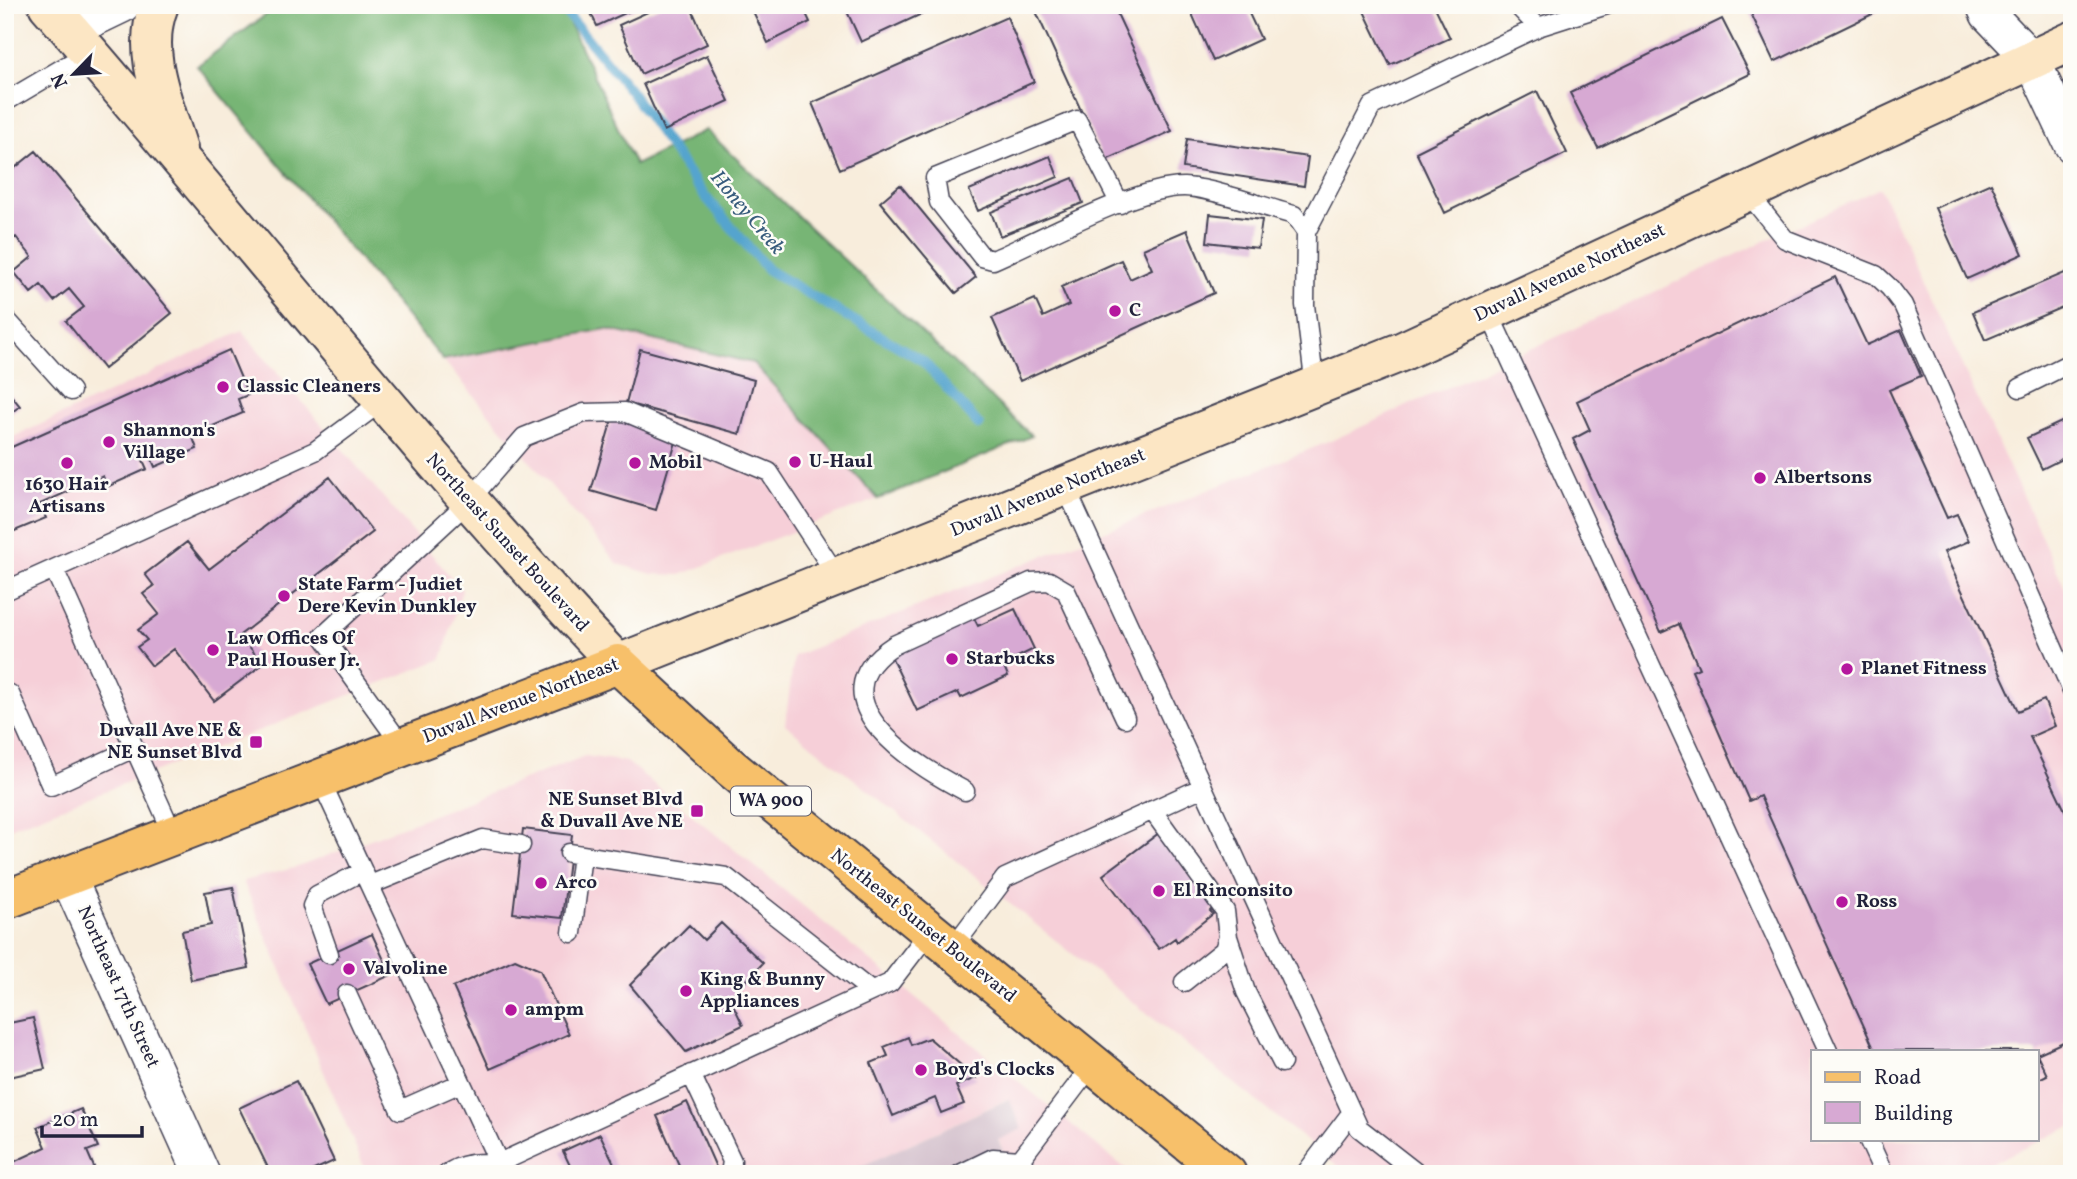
<svg xmlns="http://www.w3.org/2000/svg" width="2077" height="1179" viewBox="0 0 2077 1179" font-family="Vollkorn,serif">
	<style>
		.built { fill: #f6cfd8; fill-rule: evenodd }
		.industrial { fill: #d1bdca }
		.forest { fill: #77b575; stroke: #4c6c58; stroke-width: 2 }
		.lines { fill: none; stroke-linecap: round; stroke-linejoin: round }
		.stream { stroke: #54a4ce; stroke-width: 10 }
		.building { fill: #d7a9d3 }
		.lane-casing { stroke: #424053; stroke-width: 21 }
		.street-casing { stroke: #424053; stroke-width: 38 }
		.secondary-casing { stroke: #424053; stroke-width: 42 }
		.primary-casing { stroke: #424053; stroke-width: 42 }
		.lane { stroke: #fff; stroke-width: 18 }
		.street { stroke: #fff; stroke-width: 35 }
		.secondary { stroke: #fce6c4; stroke-width: 38 }
		.primary { stroke: #f7c06b; stroke-width: 38 }
		.poi-dot { fill: #b5179e; stroke: #fdfcf7; stroke-width: 2.5 }
		.labels { text-anchor: middle; dominant-baseline: central; stroke-width: 5; stroke-linejoin: round; paint-order: stroke }
		.shield { fill: #fdfcf7; stroke: #646373; stroke-width: 2 }
		.shield-label { font-size: 18px; font-weight: bold; fill: #22223b }
		.street-label { font-size: 19px; fill: #22223b; stroke: #fdfcf7 }
		.poi-label { font-size: 19px; font-weight: bold; fill: #22223b; stroke: #fdfcf7; text-anchor: start }
		.water-label { font-size: 21px; font-style: italic; fill: #385c7d; stroke: #fdfcf7 }
	</style>
	<rect width="100%" height="100%" fill="#fdfcf7"/>
	<filter id="ink" filterUnits="userSpaceOnUse"><feTurbulence type="fractalNoise" baseFrequency=".0143" numOctaves="2"/><feDisplacementMap in="SourceGraphic" scale="14" xChannelSelector="R" yChannelSelector="G"/><feConvolveMatrix kernelMatrix="1 2 1 2 8 2 1 2 1" color-interpolation-filters="sRGB"/></filter>
	<filter id="wash" filterUnits="userSpaceOnUse"><feTurbulence type="fractalNoise" baseFrequency=".00686" numOctaves="4" result="noise"/><feDisplacementMap in="SourceGraphic" scale="28" xChannelSelector="R" yChannelSelector="G"/><feGaussianBlur stdDeviation="1.57" result="paint"/><feColorMatrix in="noise" values="0 0 0 0 0 0 0 0 0 0 0 0 0 0 0 0 0 1.4 0 .05"/><feComposite in="paint" operator="in"/></filter>
	<g filter="url(#wash)">
		<rect width="100%" height="100%" fill="#f8eddc"/>
		<path class="built" d="M1880,188l192,415v523l-104,48h-620l-563,-450 9,-68 539,-216zM1813,1051h224v88h-224z
			M606,329l147,34 125,136 -198,76 -28,-1 -34,-10 -175,-204z
			M242,331l220,259 -20,69 -437,171v-389z
			M585,756l42,6 505,412h-118l-16,-35 10,-40 -164,75h-477l-124,-293 55,-14z"/>
		<path class="industrial" d="M1009,1099l13,30 -24,11 16,34h-170z"/>
		<path class="forest" d="M279,5h282l74,160 71,-35 326,306 -154,63 -125,-136 -147,-34 -163,31 -246,-294z"/>
		<g class="lines">
			<path class="stream" d="M560,5l71,87 73,103 64,75 155,91 56,64"/>
		</g>
		<g id="blocks">
			<path class="building" d="M587,5h56l-46,21z
				M663,5h27l17,39 -66,30 -22,-49z
				M750,5h52l8,17 -42,21z
				M844,5h79l3,7 -65,30z
				M1033,5h80l59,126 -68,30z
				M1188,5h57l16,34 -48,22z
				M1361,5h73l16,33 -60,27z
				M1747,5h144l-117,57z
				M1007,17l27,65 -194,87 -28,-66z
				M1722,19l28,55 -152,74 -28,-55z
				M707,55l22,46 -65,30 -21,-47z
				M1537,91l30,62 -122,60 -29,-61z
				M1187,139l121,18 -4,29 -121,-18z
				M36,151l136,162 -68,56 -38,-48 18,-14 -15,-18 -15,12 -13,-16 -10,8 -17,-21 18,-15 -16,-20 -11,8v-69z
				M1050,156l8,21 -80,34 -9,-21z
				M1073,178l10,25 -83,33 -9,-24z
				M1991,183l32,71 -56,25 -32,-71z
				M900,185l76,92 -20,16 -76,-91z
				M1210,214l52,6 -4,28 -51,-6z
				M1187,230l27,63 -194,88 -28,-63 43,-19 8,18 26,-12 -8,-18 60,-27 9,19 22,-10 -9,-20z
				M2067,272l5,11v20l-87,37 -12,-28z
				M1835,277l32,68 34,-15 20,46 -32,14 58,128 10,-4 12,27 -25,11 74,159 26,-11 11,26 -25,11 42,88v213l-35,16 10,21 -10,5v-29h-162l-115,-255 -11,5 -57,-130 7,-3 -20,-44 -18,8 -88,-193 17,-9 -13,-29z
				M640,349l114,31 -14,54 -114,-31z
				M229,350l19,45 -10,4 5,14 -51,22 5,14 -42,18 -5,-12 -8,3 5,11 -40,18 -4,-11 -63,28 6,14 -41,17v-85z
				M5,388l15,18 -15,11z
				M613,416l65,19 -22,75 -65,-19z
				M2072,417v37l-30,15 -15,-31z
				M330,477l43,55 -133,103 23,29 -49,37 -40,-52 -22,17 -15,-19 10,-7 -9,-10 21,-16 -16,-20 11,-8 -9,-12 42,-32 22,27z
				M1015,609l19,40 -31,15 5,12 -47,22 -3,-6 -41,19 -27,-57 83,-38 5,10z
				M523,829l49,6 -10,83 -49,-5z
				M1159,833l55,74 -4,4 3,3 -36,28 -2,-4 -16,11 -56,-74z
				M233,887l16,81 -58,12 -9,-49 29,-6 -6,-33z
				M721,923l42,40 -33,35 13,27 -57,27 -56,-67 59,-60 15,15z
				M372,934l19,41 -65,29 -19,-40z
				M515,959l25,11 29,64 -79,35 -37,-82z
				M33,1018l12,51 -40,9v-54z
				M908,1037l3,8 18,-7 47,40 -20,8 8,18 -23,9 -6,-15 -42,18 -22,-53 17,-7 -4,-9z
				M296,1081l38,80 -29,13h-34l-32,-66z
				M687,1102l32,72h-36l-26,-58z
				M81,1109l17,38 -11,4 10,23h-92v-8l41,-19 -9,-20z
				M600,1134l19,40h-45l-11,-23z"/>
		</g>
	</g>
	<g filter="url(#ink)">
		<use href="#blocks" fill-opacity="0" stroke="#424053" stroke-width="2"/>
		<g class="lines">
			<defs>
				<path id="lane" d="M1517,5l21,22 69,-22
					M5,102l83,-49
					M1747,192l38,47 91,36 14,13 13,17 169,386
					M1120,204l-43,-84 -142,58 4,24 43,55 11,3c49,-21 142,-73 191,-73 25,0 83,21 110,28l12,17 -1,73 10,83
					M1306,232l66,-126 166,-79
					M1488,311l340,740
					M5,318l66,73
					M2020,388l52,-26
					M1065,486l294,642 59,46
					M54,569l120,267
					M5,591l310,-140 66,-49
					M10,694l41,92 83,-38
					M403,747l-80,-111 145,-134 56,-65 60,-24 41,-1 144,60 68,104
					M320,779l179,384 391,-180 39,-51
					M965,791c-48,-25 -156,-91 -71,-146l137,-63 18,-1 17,10 59,127
					M1152,810l73,101 3,26 -4,13 -40,32
					M569,853l157,24 145,114
					M370,885l113,-46 38,6
					M572,933l10,-78
					M1228,937l18,55 36,71
					M951,950l54,-72 198,-91
					M329,954l-17,-48 5,-11 46,-24
					M347,994l53,116 61,-27
					M691,1074l41,87 -2,13
					M1868,1139l16,35
					M447,1174c16,-12 32,-11 52,-11
					M960,1174l33,-16 27,2
					M1030,1174l-10,-14 72,-95
					M1305,1174l47,-62"/>
				<path id="street" d="M1984,5l4,9 44,46 40,85
					M70,30l52,-25
					M68,877l134,297"/>
				<path id="secondary" d="M48,5c192,219 368,447 570,659l783,-312 671,-311
					M159,5c-19,47 5,98 19,144"/>
				<path id="primary" d="M5,900l613,-236 113,104 496,406"/>
			</defs>
			<use href="#lane" class="lane-casing"/>
			<use href="#street" class="street-casing"/>
			<use href="#secondary" class="secondary-casing"/>
			<use href="#primary" class="primary-casing"/>
			<use href="#lane" class="lane"/>
			<use href="#street" class="street"/>
			<use href="#secondary" class="secondary"/>
			<use href="#primary" class="primary"/>
		</g>
	</g>
	<g class="poi-dot">
		<circle cx="1115" cy="311" r="7"/>
		<circle cx="223" cy="387" r="7"/>
		<circle cx="109" cy="442" r="7"/>
		<circle cx="795" cy="462" r="7"/>
		<circle cx="67" cy="463" r="7"/>
		<circle cx="635" cy="463" r="7"/>
		<circle cx="1760" cy="478" r="7"/>
		<circle cx="284" cy="596" r="7"/>
		<circle cx="213" cy="650" r="7"/>
		<circle cx="952" cy="659" r="7"/>
		<circle cx="1847" cy="669" r="7"/>
		<rect x="249" y="735" width="14" height="14" rx="3.5"/>
		<rect x="690" y="804" width="14" height="14" rx="3.5"/>
		<circle cx="541" cy="883" r="7"/>
		<circle cx="1159" cy="891" r="7"/>
		<circle cx="1842" cy="902" r="7"/>
		<circle cx="349" cy="969" r="7"/>
		<circle cx="686" cy="991" r="7"/>
		<circle cx="511" cy="1010" r="7"/>
		<circle cx="921" cy="1070" r="7"/>
	</g>
	<g class="labels">
		<rect class="shield" x="731" y="786.5" width="80" height="29" rx="5"/>
		<g class="shield-label">
			<text x="771" y="801">WA 900</text>
		</g>
		<g class="street-label">
			<text transform="translate(1570 273) rotate(-25)">Duvall Avenue Northeast</text>
			<text transform="translate(1048 493) rotate(-22)">Duvall Avenue Northeast</text>
			<text transform="translate(507 543) rotate(48)">Northeast Sunset Boulevard</text>
			<text transform="translate(521 701) rotate(-21)">Duvall Avenue Northeast</text>
			<text transform="translate(923 926) rotate(39)">Northeast Sunset Boulevard</text>
			<text transform="translate(118 987) rotate(66)">Northeast 17th Street</text>
		</g>
		<g class="poi-label">
			<text x="1129" y="311">C</text>
			<text x="237" y="387">Classic Cleaners</text>
			<text x="123" y="431">Shannon's<tspan x="123" dy="22">Village</tspan></text>
			<text x="809" y="462">U-Haul</text>
			<text x="649" y="463">Mobil</text>
			<text x="1774" y="478">Albertsons</text>
			<text x="67" y="485" text-anchor="middle">1630 Hair<tspan x="67" dy="22">Artisans</tspan></text>
			<text x="298" y="585">State Farm - Judiet<tspan x="298" dy="22">Dere Kevin Dunkley</tspan></text>
			<text x="227" y="639">Law Offices Of<tspan x="227" dy="22">Paul Houser Jr.</tspan></text>
			<text x="966" y="659">Starbucks</text>
			<text x="1861" y="669">Planet Fitness</text>
			<text x="242" y="731" text-anchor="end">Duvall Ave NE &amp;<tspan x="242" dy="22">NE Sunset Blvd</tspan></text>
			<text x="683" y="800" text-anchor="end">NE Sunset Blvd<tspan x="683" dy="22">&amp; Duvall Ave NE</tspan></text>
			<text x="555" y="883">Arco</text>
			<text x="1173" y="891">El Rinconsito</text>
			<text x="1856" y="902">Ross</text>
			<text x="363" y="969">Valvoline</text>
			<text x="700" y="980">King &amp; Bunny<tspan x="700" dy="22">Appliances</tspan></text>
			<text x="525" y="1010">ampm</text>
			<text x="935" y="1070">Boyd's Clocks</text>
		</g>
		<g class="water-label">
			<text transform="translate(747 213) rotate(50)">Honey Creek</text>
		</g>
	</g>
	<rect width="2077" height="1179" fill="none" stroke="#fdfcf7" stroke-width="28"/>
	<rect x="1811" y="1050" width="228" height="91" fill="#fdfcf7" stroke="#a5a5ac" stroke-width="2"/>
	<rect x="1825" y="1072" width="35" height="10" fill="#f7c06b" stroke="#a5a5ac" stroke-width="2"/>
	<text x="1874" y="1084" font-size="21" fill="#22223b">Road</text>
	<rect x="1825" y="1102" width="35" height="21" fill="#d7a9d3" stroke="#a5a5ac" stroke-width="2"/>
	<text x="1874" y="1120" font-size="21" fill="#22223b">Building</text>
	<g transform="translate(74 74) rotate(245)" stroke="#fdfcf7" stroke-width="5" paint-order="stroke">
	<path d="M0-5L12 26L0 18L-12 26Z" fill="#22223b"/>
	<text y="-10" font-size="19" font-weight="bold" text-anchor="middle" fill="#22223b">N</text>
	</g>
	<path d="M42 1126v10h100v-10" fill="none" stroke="#22223b" stroke-width="3.5"/>
	<text x="52" y="1126" font-size="21" fill="#22223b" stroke="#fdfcf7" stroke-width="5" paint-order="stroke">20 m</text>
</svg>
